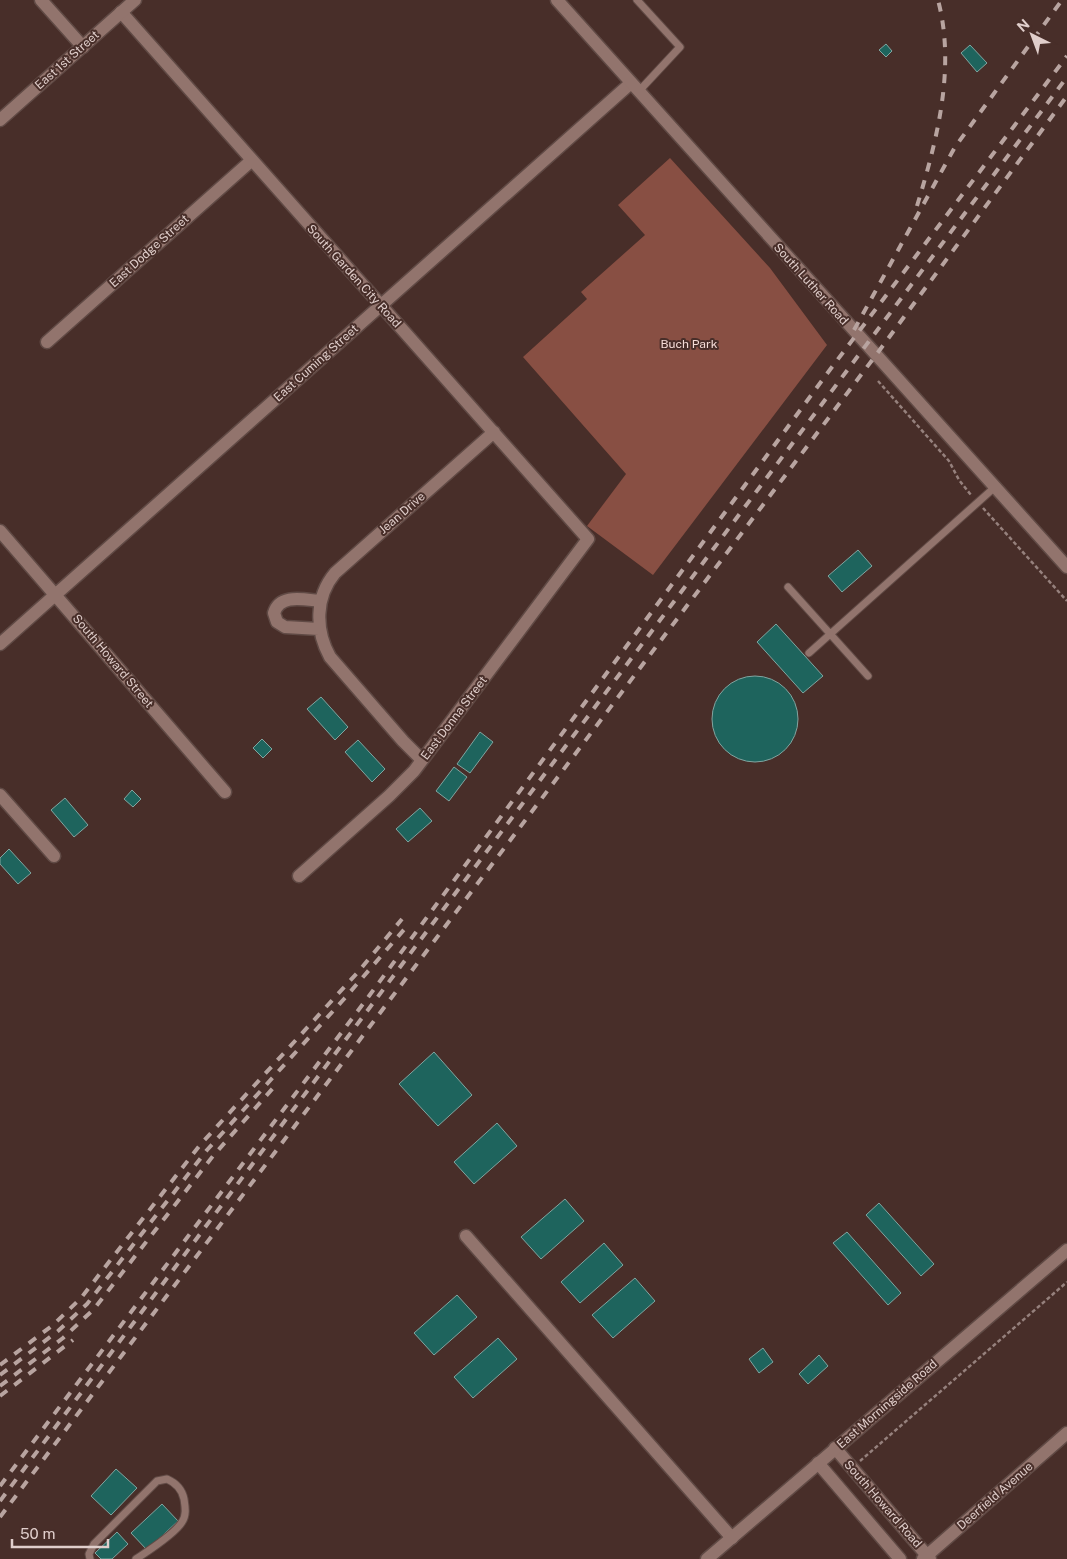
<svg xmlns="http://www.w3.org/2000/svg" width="1067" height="1559" viewBox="0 0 1067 1559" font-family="'Public Sans',sans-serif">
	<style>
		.green { fill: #884f43 }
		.building { fill: #1e645d; stroke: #81a5a0 }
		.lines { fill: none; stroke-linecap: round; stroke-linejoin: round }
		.service-casing { stroke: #604a45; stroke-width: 9 }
		.minor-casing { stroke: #604a45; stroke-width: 15 }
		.tertiary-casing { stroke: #604a45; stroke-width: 15 }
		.path { stroke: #96817d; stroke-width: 2.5; stroke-dasharray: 4 2.5; stroke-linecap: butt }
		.service { stroke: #92746d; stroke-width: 7 }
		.minor { stroke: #92746d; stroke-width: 12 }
		.tertiary { stroke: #92746d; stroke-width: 12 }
		.rail { stroke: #b8a4a0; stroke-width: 4; stroke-dasharray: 9 9; stroke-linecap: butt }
		.labels { text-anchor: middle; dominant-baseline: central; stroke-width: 4; stroke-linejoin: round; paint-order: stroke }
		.street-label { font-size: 12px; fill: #e0cecb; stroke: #482e29 }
		.park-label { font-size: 12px; fill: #f4dbd6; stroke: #482e29 }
	</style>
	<rect width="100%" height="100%" fill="#482e29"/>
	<path class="green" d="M670,158l100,110 57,77 -174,230 -66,-49 39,-52 -103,-117 64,-58 -6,-7 64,-57 -27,-30z"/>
	<path class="building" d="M886,44l6,7 -6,6 -7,-7z
		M970,45l17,18 -10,9 -16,-19z
		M858,550l14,16 -30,26 -14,-16z
		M776,624l47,52 -20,17 -46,-51z
		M712 719a43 43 0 1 1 86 0a43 43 0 1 1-86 0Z
		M321,697l27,30 -13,13 -28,-31z
		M480,732l13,10 -23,31 -13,-9z
		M262,739l10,10 -9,9 -10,-10z
		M358,740l27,29 -13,13 -27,-30z
		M454,767l13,10 -18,24 -13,-10z
		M132,790l9,9 -8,8 -9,-8z
		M65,798l23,27 -14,12 -23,-27z
		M420,808l12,13 -24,21 -12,-13z
		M9,849l22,24 -13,11 -18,-20v-6z
		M434,1052l38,43 -34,31 -39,-42z
		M497,1123l20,23 -43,38 -20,-22z
		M565,1199l19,22 -43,38 -20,-22z
		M879,1203l55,61 -13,12 -55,-61z
		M847,1232l54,61 -13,12 -55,-62z
		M604,1243l19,22 -43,38 -19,-21z
		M635,1278l20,23 -42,37 -21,-23z
		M457,1295l20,22 -43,38 -20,-22z
		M498,1338l19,21 -44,39 -19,-21z
		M763,1348l10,14 -14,11 -10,-14z
		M819,1355l9,11 -20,18 -9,-10z
		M116,1469l21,19 -26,27 -20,-19z
		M162,1504l16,17 -31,29 -16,-17z
		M117,1532l11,12 -16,15h-11l-6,-6z"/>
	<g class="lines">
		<defs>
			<path id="service" d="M637,0l43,47 -41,44
				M788,587l80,89
				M809,653l186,-166
				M90,1559l-1,-5 5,-10 63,-63 10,-2c9,4 15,10 17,20 1,7 3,16 -2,23 -7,12 -34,29 -46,37"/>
			<path id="minor" d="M41,0l42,47
				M121,12l467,527 -174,232 -25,25 -90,80
				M47,342l205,-182
				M0,531l225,261
				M319,629l-34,-2 -8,-5 -3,-9c6,-20 31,-13 47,-12
				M0,644l631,-561
				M422,760l-19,-19 -73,-84c-15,-27 -15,-60 5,-84l159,-141
				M0,795l54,61
				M466,1236l266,302
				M835,1448l95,111
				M818,1463l82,96
				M923,1559l144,-126"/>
			<path id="tertiary" d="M557,0l510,567
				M0,120l135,-120
				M707,1559l360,-309"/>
		</defs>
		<use href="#service" class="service-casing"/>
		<use href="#minor" class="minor-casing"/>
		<use href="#tertiary" class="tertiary-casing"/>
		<path class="path" d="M878,381l71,80 10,19 12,15
			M983,508l84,93
			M860,1461l207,-179"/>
		<use href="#service" class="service"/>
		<use href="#minor" class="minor"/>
		<use href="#tertiary" class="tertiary"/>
		<path class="rail" d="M917,206c20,-66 39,-138 21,-206
			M854,330l101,-183 107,-147
			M0,1365l53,-40 28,-27 119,-153 158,-173 44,-53
			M0,1375l58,-44 29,-27 120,-154 137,-151 64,-74
			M0,1386l63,-48 31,-29 119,-153 61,-69
			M0,1396l73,-56
			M0,1486l369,-490 460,-625 238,-315
			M0,1501l1067,-1424
			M0,1517l876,-1162 191,-259"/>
	</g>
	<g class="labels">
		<g class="street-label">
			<text transform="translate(67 60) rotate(-42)">East 1st Street</text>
			<text transform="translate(149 251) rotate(-42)">East Dodge Street</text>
			<text transform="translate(354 276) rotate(48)">South Garden City Road</text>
			<text transform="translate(811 284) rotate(48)">South Luther Road</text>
			<text transform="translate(316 363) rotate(-42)">East Cuming Street</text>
			<text transform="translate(402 513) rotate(-41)">Jean Drive</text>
			<text transform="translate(113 661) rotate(50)">South Howard Street</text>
			<text transform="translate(454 718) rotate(-53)">East Donna Street</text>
			<text transform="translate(887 1404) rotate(-41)">East Morningside Road</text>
			<text transform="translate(995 1496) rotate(-41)">Deerfield Avenue</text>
			<text transform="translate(883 1504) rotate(49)">South Howard Road</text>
		</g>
		<g class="park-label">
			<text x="689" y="344">Buch Park</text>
		</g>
	</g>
	<g transform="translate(1032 35) rotate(318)" stroke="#482e29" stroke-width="4" paint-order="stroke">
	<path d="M0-4L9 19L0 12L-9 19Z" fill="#e0cecb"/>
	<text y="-8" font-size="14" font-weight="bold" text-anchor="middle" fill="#e0cecb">N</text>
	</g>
	<path d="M12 1539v8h96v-8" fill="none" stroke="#e0cecb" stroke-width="2.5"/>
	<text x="20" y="1539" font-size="15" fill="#e0cecb" stroke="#482e29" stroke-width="4" paint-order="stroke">50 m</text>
</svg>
